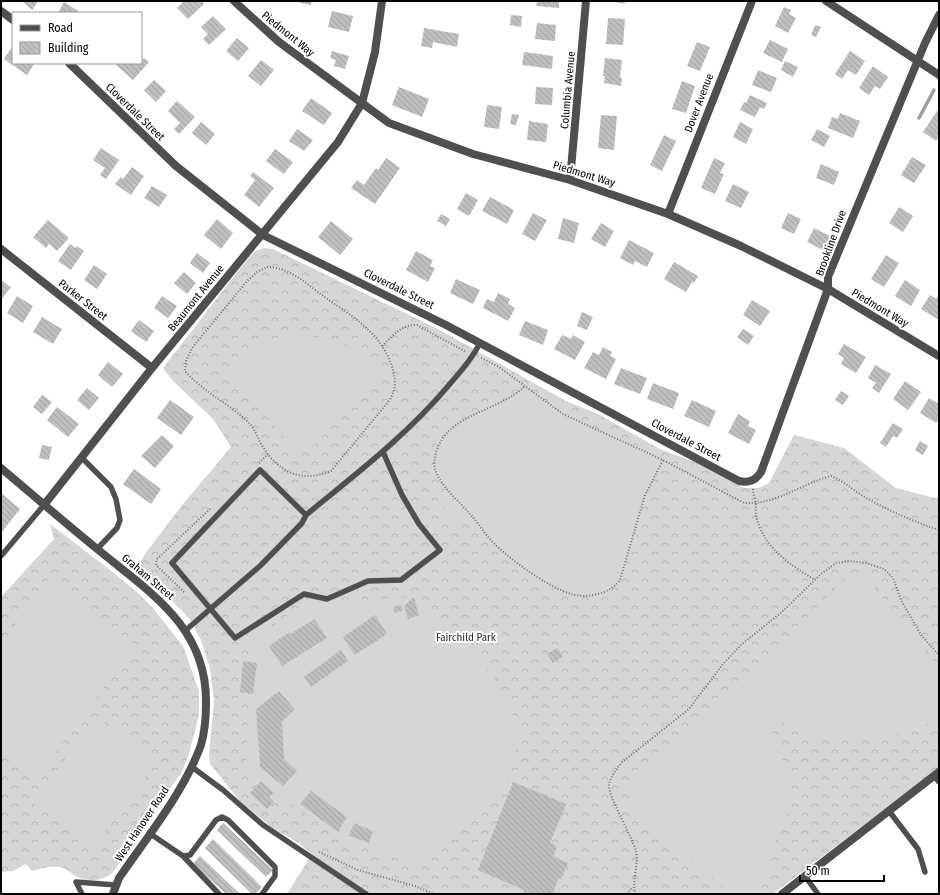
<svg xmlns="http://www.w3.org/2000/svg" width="940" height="895" viewBox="0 0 940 895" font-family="'Fira Sans Condensed',sans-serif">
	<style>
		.forest { fill: url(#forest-crowns) }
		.pitch { fill: #d6d6d6 }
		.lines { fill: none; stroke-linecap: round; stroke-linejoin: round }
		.stream { stroke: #9d9d9d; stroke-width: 3.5 }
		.building { fill: url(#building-back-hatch) }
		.path { stroke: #717171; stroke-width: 2; stroke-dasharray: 1 2; stroke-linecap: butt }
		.service { stroke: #4f4f4f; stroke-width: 5.5 }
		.minor { stroke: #4f4f4f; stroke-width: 8 }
		.tertiary { stroke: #4f4f4f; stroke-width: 8 }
		.labels { text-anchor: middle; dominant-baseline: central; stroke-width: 4; stroke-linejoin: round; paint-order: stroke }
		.street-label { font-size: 11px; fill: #000; stroke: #fff }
		.park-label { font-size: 11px; fill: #2d2d2d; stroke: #fff }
	</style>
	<defs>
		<pattern id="forest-crowns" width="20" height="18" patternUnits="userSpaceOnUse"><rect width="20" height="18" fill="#d6d6d6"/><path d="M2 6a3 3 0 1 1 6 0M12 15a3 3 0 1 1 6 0" fill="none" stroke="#b6b6b6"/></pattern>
		<pattern id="building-back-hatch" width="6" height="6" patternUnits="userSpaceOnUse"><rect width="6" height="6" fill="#bfbfbf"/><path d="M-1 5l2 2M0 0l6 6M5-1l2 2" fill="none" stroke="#a2a2a2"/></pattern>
	</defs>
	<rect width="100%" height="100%" fill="#fff"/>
	<path class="forest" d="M264,248l9,1 163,79 130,73 32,13 62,35 37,14 47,25h15l10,-5 25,-48 50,13 52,40 43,11v269l-166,126h-486l25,-40 -15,-12 -26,-15 -31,-26 -30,-37 -1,-9 5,-54 -4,-32 -9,-29 -13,-23 -25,-25 -27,-22 11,-19 36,-47 48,-57 -18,-28 -41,-39 -9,-12 83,-107 9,-10z
		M50,524l55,42 32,26 15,15 31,39 16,45v24l-10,39 -7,18 -29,39 -38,59c-7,9 -22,12 -32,9 -7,-2 -13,-8 -20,-11 -9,-3 -21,0 -31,3l-6,-7 -13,7 -12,1v-275l53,-58z"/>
	<path class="pitch" d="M293,335c42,2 60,10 92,38l-76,77 -17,-3 -66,-78c19,-19 41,-29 67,-34z
		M524,387l26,19 25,15 25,9 63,30 -18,35 -25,85c-10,14 -33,19 -49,14 -23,-7 -67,-38 -82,-56 -7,-8 -12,-17 -19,-24 -11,-13 -30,-28 -35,-45 -2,-8 1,-19 5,-26 14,-29 61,-34 84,-56z
		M434,500l10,8 3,-3 20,15 -8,11 -20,-14 -9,-11z
		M849,574l15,1 75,93v52c-48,19 -98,28 -147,8 -8,-4 -16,-10 -24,-13l4,11 1,18 9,15 8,19v26l-6,22 -10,18v8l-4,17 -9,14 -11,11h-19l-102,-90 1,-18 115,-104z
		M48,580l87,65 -100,135 -34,-25v-111z
		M414,597l79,79 17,29 9,32 -12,44 -86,85 -72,-23 -103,-70 4,-130 54,-40z
		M96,717l61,45 -63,85 -61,-44z"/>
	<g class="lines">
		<path class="stream" d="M919,118l15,-28"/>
	</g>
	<path class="building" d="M22,1h16l-6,9z
		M184,1h18l2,3 -16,15 -11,-11z
		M300,1h12l-1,4 -11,-2z
		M537,1h22v7l-23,-2z
		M610,1h15v3z
		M64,2l14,9 -2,2h-18z
		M784,7l7,3 -2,4 7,4 -8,15 -13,-7z
		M332,11l21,5 -4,16 -21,-5z
		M511,15l11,1 -1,11 -11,-2z
		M213,16l13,13 -17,16 -6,-6 5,-5 -7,-7z
		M608,18l17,1 -2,26 -17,-1z
		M537,23l19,2 -1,16 -20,-2z
		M815,25l6,2 -5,10 -5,-2z
		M424,28l35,6 -2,13 -24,-5 -1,6 -11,-2z
		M237,38l12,10 -11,13 -12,-10z
		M770,40l18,9 -6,13 -19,-9z
		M697,42l13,5 -10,24 -13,-5z
		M12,47l1,16h22l-8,12 -23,-16z
		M332,51l17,5 -4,13 -11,-3 2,-6 -6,-2z
		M850,51l15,10 -9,14 -8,-5 -6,9 -7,-5z
		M524,52l29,4 -1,13 -30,-4z
		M144,58l5,4 -16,18 -17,-15 2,-2h23z
		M605,58l17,2 -2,17 2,1 -1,8 -17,-3 1,-7h-2z
		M261,60l13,10 -13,16 -13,-10z
		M785,61l13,6 -5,10 -12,-7z
		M873,66l15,11 -8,12 -5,-3 -6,9 -10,-7z
		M758,70l19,8 -6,14 -19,-7z
		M154,80l12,11 -10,11 -12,-12z
		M682,81l13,5 -9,27 -14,-4z
		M399,87l30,12 -7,18 -30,-12z
		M536,87l17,1 -1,17 -17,-1z
		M750,95l17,8 -3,6 -4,-2 -5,10 -15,-7 4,-8 2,1z
		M311,98l21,15 -8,12 -22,-14z
		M177,101l18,16 -16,17 -5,-5 6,-6 -12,-12z
		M487,105l15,2 -3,22 -15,-2z
		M939,108v28l-3,5 -13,-9z
		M840,113l20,8 -7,17 -25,-10 4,-11 6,2z
		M512,114l7,1 -3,10 -6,-1z
		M601,115l16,1 -3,34 -16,-2z
		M529,121l19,3 -2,18 -19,-2z
		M201,122l14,12 -9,11 -14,-12z
		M740,122l13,7 -7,15 -13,-7z
		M297,129l16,11 -9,11 -15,-10z
		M817,129l13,7 -6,11 -13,-7z
		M664,135l12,6 -14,30 -12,-6z
		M101,148l18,12 -13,19 -6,-4 5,-7 -12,-8z
		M275,149l18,13 -9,12 -18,-13z
		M912,157l14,8 -12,18 -13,-8z
		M386,158l14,10 -25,36 -24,-16 6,-8 7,5 12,-17 2,2z
		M714,158l11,5 -5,10 4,1 -9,20 -14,-6z
		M821,164l18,8 -5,13 -18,-7z
		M132,167l12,9 -13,19 -16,-11 6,-7 2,2z
		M253,172l21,16 -15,19 -15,-12 11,-15 -5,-4z
		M733,184l16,8 -8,16 -16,-7z
		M152,186l15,9 -8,12 -15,-9z
		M466,193l12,7 -9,16 -12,-7z
		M490,197l24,13 -7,14 -25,-13z
		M899,207l14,9 -10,16 -14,-9z
		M533,213l14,7 -12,21 -13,-7z
		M788,213l13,6 -7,15 -13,-6z
		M441,214l9,5 -4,7 -9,-5z
		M563,218l16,5 -5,20 -16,-4z
		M217,219l16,14 -12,16 -17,-14z
		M48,220l21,18 -12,13 -8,-7 -3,4 -13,-11z
		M331,221l22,18 -13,16 -22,-18z
		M601,223l13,8 -9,16 -14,-8z
		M814,228l16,8 -7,14 -16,-8z
		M629,240l25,13 -7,14 -12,-6 -2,4 -13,-7z
		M70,244l5,4 2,-2 7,5 -13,19 -13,-9z
		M416,251l17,9 -3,6 5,2 -7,14 -22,-12z
		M197,253l13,10 -7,10 -13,-10z
		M886,255l13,8 -15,24 -13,-8z
		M674,262l24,14 -4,7 -2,-1 -6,10 -22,-13z
		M94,265l13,9 -10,15 -13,-9z
		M184,272l12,11 -9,11 -13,-11z
		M456,279l24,11 -7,14 -23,-11z
		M1,280l10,7 -10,13z
		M905,280l15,10 -9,16 -16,-10z
		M498,293l12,6 -2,5 7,4 -7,13 -25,-13 4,-9 7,3z
		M939,294v26l-18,-11 9,-14 6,4z
		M17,296l16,10 -10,17 -16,-10z
		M162,296l15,10 -9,12 -14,-10z
		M752,300l18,11 -10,15 -17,-11z
		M582,312l11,5 -6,13 -10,-4z
		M42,317l20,12 -9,15 -20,-12z
		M139,320l15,11 -8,11 -15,-11z
		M525,321l23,9 -5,15 -24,-10z
		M743,329l11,7 -6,9 -11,-8z
		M562,335l9,4 2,-4 12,7 -10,18 -21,-11z
		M844,344l22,13 -10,16 -15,-9 3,-6 -6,-4z
		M603,347l9,5 -2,4 6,3 -10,20 -22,-11 9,-16 6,3z
		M108,362l15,12 -11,13 -14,-12z
		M875,365l16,9 -12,19 -7,-5 4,-5 -8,-5z
		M621,368l26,10 -7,16 -26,-10z
		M905,381l16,11 -13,18 -15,-11z
		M653,383l26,10 -6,16 -26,-10z
		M87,388l12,10 -10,12 -12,-10z
		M841,391l8,5 -6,9 -8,-5z
		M42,395l10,7 -10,12 -9,-7z
		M929,398l10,6v15l-3,4 -16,-10z
		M170,400l24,17 -13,18 -24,-17z
		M692,400l24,11 -7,16 -25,-11z
		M57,407l22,17 -11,13 -21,-17z
		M738,414l12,7 -2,5 8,4 -7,14 -21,-11z
		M893,423l10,6 -6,9 -4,-2 -7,11 -6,-4z
		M162,435l12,11 -19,22 -14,-12z
		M920,441l8,5 -5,9 -8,-5z
		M42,445l10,2 -3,13 -10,-2z
		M134,469l27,20 -10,15 -28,-20z
		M1,493l19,16 -19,24z
		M414,597l5,18 -11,4 -4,-13z
		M401,605l2,5 -8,3 -2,-6z
		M375,615l12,19 -32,21 -12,-18z
		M314,619l13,19 -45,28 -13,-20 21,-14 1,2z
		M557,648l6,8 -10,7 -6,-9z
		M341,650l7,11 -37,26 -7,-10z
		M243,661l14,2 -4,31 -13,-2z
		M279,691l16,19 -13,11 2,38 13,12 -14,15 -23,-19 -4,-58z
		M261,781l13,12 -5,4 5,5 -7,7 -17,-16z
		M513,782l53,22 -16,39 7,3 -3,9 2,3 12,5 -6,15 -4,1 -5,15h-29v-4l-46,-20z
		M311,791l36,26 -9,15 -38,-28z
		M223,823l50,47 -7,7 -49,-47z
		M354,823l19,8 -4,12 -20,-7z
		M213,839l49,48 -7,7h-3l-47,-46z
		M200,856l40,38h-14l-33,-30z"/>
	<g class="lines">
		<path class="path" d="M267,267c23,0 41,18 59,31 27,19 58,37 67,72 3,12 3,21 -4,31l-58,70c-28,12 -52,2 -68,-24 -6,-9 -7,-18 -16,-26 -19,-18 -44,-29 -62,-50l1,-10 6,-13 55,-67 10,-9z
			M382,346c11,-10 19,-22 35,-21l49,27
			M481,358l18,9 64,47 100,46 81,43c32,2 57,-19 87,-27 12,5 21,13 32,20 24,14 49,25 76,34
			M524,387c-23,22 -70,27 -84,56 -4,7 -7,18 -5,26 5,17 24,32 35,45 7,7 12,16 19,24 15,18 59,49 82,56 16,5 39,0 49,-14l25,-85 18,-35
			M259,463l9,-9
			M753,489c0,6 2,10 3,15 0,4 -1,8 0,12 8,32 33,48 59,64
			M184,592l-28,-27 1,-6 54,-51
			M319,852l39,18 57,16 19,8
			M627,894l6,-7
			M635,894c-3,-14 4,-30 1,-43 -4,-15 -29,-56 -27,-67 2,-8 7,-14 12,-21l68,-54 34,-45 19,-20 40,-32 39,-38 15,-11 13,-2 17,2 18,6 9,9 8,22 20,35 18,20"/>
		<path class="service" d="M82,458l29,29 5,12 4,21 -3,8 -20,21
			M306,515l-46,-45 -88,93 63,75 69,-44 23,5 41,-18 33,-1 39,-30 -21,-26 -17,-29 -19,-43
			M1,556l43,-51
			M186,630l74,-64 42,-43 4,-8c50,-41 101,-80 143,-130 12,-14 23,-26 31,-42
			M192,767l31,23 40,35 103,69
			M934,776l5,6
			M889,811l29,38 7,23
			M149,833l34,23 36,38
			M183,856l7,-1 26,-35 6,-3 6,3 47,47v9l-13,18
			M805,876l13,18
			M82,894l-6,-12 40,3"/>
		<path class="minor" d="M234,1l45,41 110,81 84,31 97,26 98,34 73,32 87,43 111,67
			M826,1l113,74
			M1,11l12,9
			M69,63l107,103 87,69 183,90 293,156c10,2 16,0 22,-9l67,-183v-12l97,-234 14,-28
			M570,180l16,-179
			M668,214l84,-213
			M1,249l151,119"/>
		<path class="tertiary" d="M1,468c32,27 63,54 95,80 53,44 111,78 110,155 0,14 -1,28 -5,42 -17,47 -54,92 -82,133l-6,16
			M44,505l108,-137 186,-226 24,-39 13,-51 7,-51
			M782,894l157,-122"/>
	</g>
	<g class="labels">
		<g class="street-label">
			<text transform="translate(288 34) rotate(39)">Piedmont Way</text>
			<text transform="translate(568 90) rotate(-85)">Columbia Avenue</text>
			<text transform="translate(699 103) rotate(-69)">Dover Avenue</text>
			<text transform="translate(135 112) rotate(44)">Cloverdale Street</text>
			<text transform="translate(584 174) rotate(17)">Piedmont Way</text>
			<text transform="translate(831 243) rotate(-70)">Brookline Drive</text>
			<text transform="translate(399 289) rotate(26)">Cloverdale Street</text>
			<text transform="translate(196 298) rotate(-51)">Beaumont Avenue</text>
			<text transform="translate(83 300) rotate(38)">Parker Street</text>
			<text transform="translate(880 308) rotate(31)">Piedmont Way</text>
			<text transform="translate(686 440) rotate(28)">Cloverdale Street</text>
			<text transform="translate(148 577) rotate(40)">Graham Street</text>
			<text transform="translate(142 824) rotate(-56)">West Hanover Road</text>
		</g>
		<g class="park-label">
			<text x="466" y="637">Fairchild Park</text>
		</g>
	</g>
	<rect width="940" height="895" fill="none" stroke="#000000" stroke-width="4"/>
	<rect x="12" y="12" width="130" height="52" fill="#ffffff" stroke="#999999"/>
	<rect x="20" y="25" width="20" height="6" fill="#4f4f4f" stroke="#999999"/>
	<text x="48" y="32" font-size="12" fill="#000000">Road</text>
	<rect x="20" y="42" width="20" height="12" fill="url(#building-back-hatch)" stroke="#999999"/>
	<text x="48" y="52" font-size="12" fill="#000000">Building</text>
	<path d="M800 875v6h84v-6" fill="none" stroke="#000000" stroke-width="2"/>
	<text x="806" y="875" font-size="12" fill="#000000" stroke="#ffffff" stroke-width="3" paint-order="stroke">50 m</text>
</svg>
